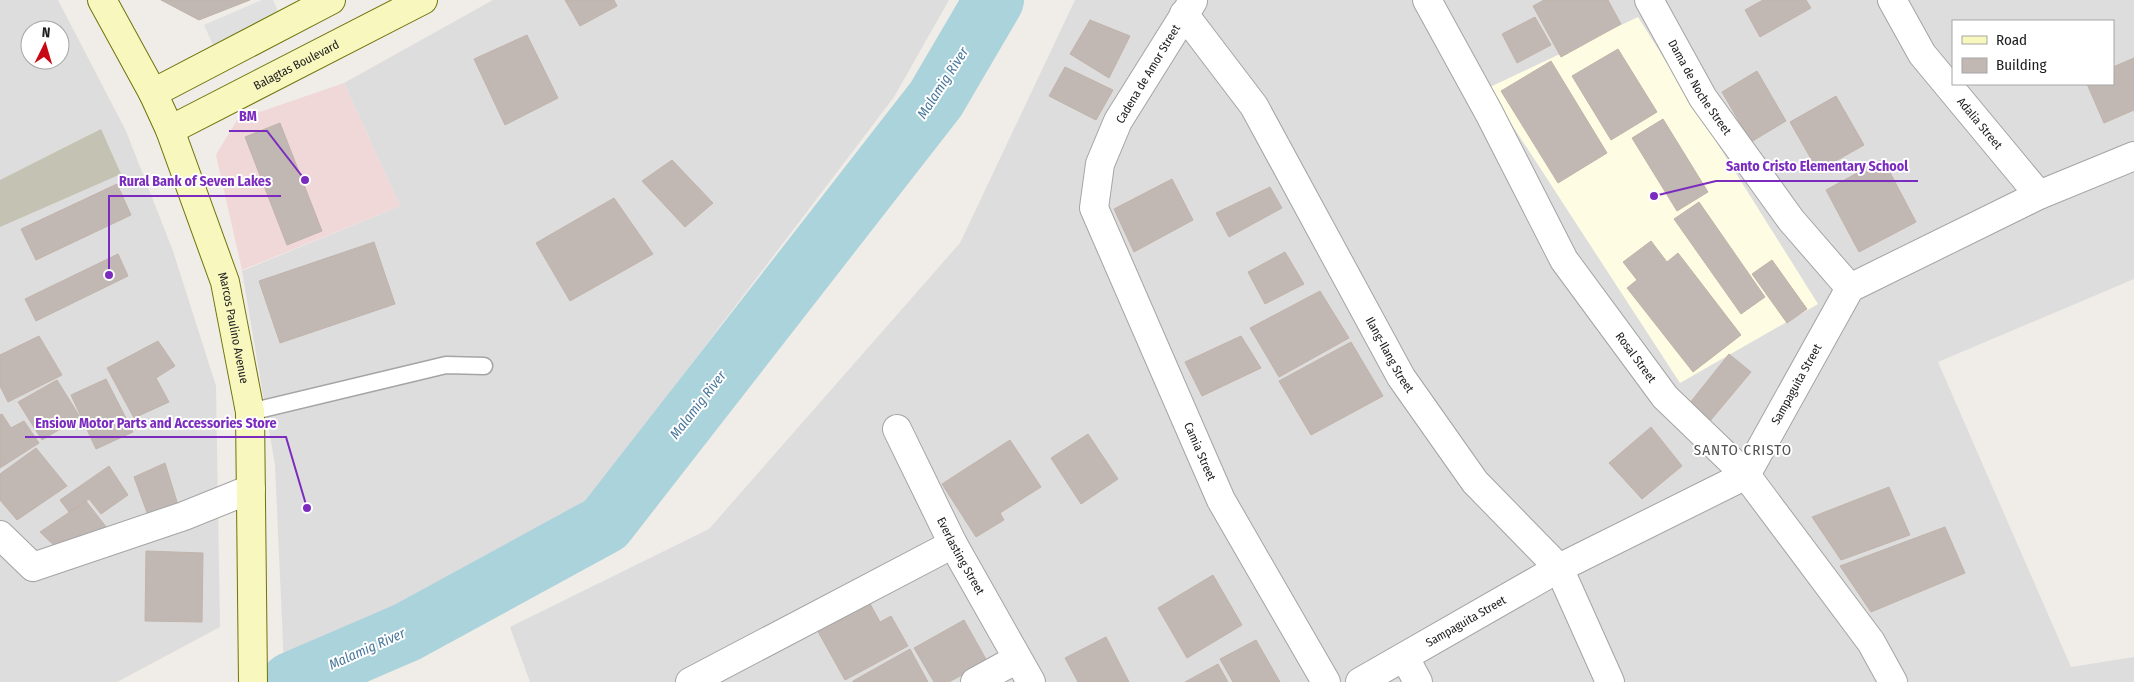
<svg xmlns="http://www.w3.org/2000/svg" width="2134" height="682" viewBox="0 0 2134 682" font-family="'Fira Sans Condensed',sans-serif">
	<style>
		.residential { fill: #dedddd; fill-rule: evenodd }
		.commercial { fill: #f0d7d8 }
		.education { fill: #fefce2 }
		.construction { fill: #c4c3b3 }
		.parking { fill: #e0e0e0 }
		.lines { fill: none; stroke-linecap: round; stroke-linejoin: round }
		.river { stroke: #aad3db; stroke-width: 60 }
		.building { fill: #c1b8b3; stroke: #c1b3aa }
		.service-casing { stroke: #a4a4a4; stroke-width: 19 }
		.minor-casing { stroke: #a4a4a4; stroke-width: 30 }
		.secondary-casing { stroke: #6e740a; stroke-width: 30 }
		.service { stroke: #fff; stroke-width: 16 }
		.minor { stroke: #fff; stroke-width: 28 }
		.secondary { stroke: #f7f7be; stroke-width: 28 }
		.labels { text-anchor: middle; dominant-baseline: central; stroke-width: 4; stroke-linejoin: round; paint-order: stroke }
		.street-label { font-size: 12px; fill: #202020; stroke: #fff }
		.water-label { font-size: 14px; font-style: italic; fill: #4a789c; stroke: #fff }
		.quarter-label { font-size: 15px; letter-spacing: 1px; fill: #535353; stroke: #fff }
		.leader { fill: none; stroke: #7b2cbf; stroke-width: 2 }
		.callout-dot { fill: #7b2cbf; stroke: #fff; stroke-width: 2 }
		.callout-label { font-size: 14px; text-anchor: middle; font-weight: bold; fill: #7b2cbf; stroke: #fff; stroke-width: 4; stroke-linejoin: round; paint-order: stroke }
	</style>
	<rect width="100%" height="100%" fill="#f0ece7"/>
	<path class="residential" d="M0,0h58l68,131 47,120 43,135 4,241 -103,55h-117zM30,30h30v30h-30z
		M493,0h456l-55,97 -318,419 -292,150 -9,-201 -33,-194 158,-65 -56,-123z
		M1075,0h1059v279l-196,83 133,305 63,-10v25h-1604l-20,-55 199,-98 251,-286zM1953,21h160v63h-160z"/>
	<path class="commercial" d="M344,83l56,123 -158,64 -26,-115 21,-35z"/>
	<path class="education" d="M1638,17l180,287 -138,79 -192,-295z"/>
	<path class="construction" d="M101,129l20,45 -121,53v-47z"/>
	<path class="parking" d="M262,0h11l7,16 -67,29 -9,-20z"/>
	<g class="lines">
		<path class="river" d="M291,682l116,-50 198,-108 331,-425 58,-99"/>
	</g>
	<path class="building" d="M161,0h89l-51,20z
		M565,0h49l3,6 -37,20z
		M1544,0h64l13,24 -60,33 -28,-51z
		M1763,0h43l5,8 -51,29 -15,-27z
		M1535,17l16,28 -34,18 -15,-29z
		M1090,20l40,16 -21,42 -39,-24z
		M527,35l31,63 -53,27 -31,-66z
		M1618,49l39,63 -46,28 -39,-64z
		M2134,58v52l-30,13 -17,-39h26v-17z
		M1551,61l56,92 -49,30 -57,-92z
		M1065,67l48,23 -17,30 -47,-24z
		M1757,71l29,50 -35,21 -29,-50z
		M1836,96l28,49 -46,26 -28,-49z
		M1663,119l45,73 -31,19 -45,-73z
		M280,123l42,108 -35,14 -42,-108z
		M1883,159l33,63 -57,30 -33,-62z
		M672,160l41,43 -28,24 -43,-46z
		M1172,179l21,41 -59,32 -20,-43z
		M117,184l14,31 -95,45 -15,-31z
		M1270,187l12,21 -53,29 -13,-24z
		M614,198l39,56 -83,47 -34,-58z
		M1699,202l66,95 -24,17 -67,-95z
		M1651,241l16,21 11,-9 63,82 -48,37 -66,-84 10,-8 -14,-18z
		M374,242l21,62 -115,39 -21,-62z
		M1285,252l19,32 -39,20 -17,-32z
		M118,254l10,22 -92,45 -11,-22z
		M1772,260l35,49 -20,14 -35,-49z
		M1320,291l29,47 -70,39 -29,-49z
		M39,336l23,39 -54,27 -8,-16v-31z
		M1241,336l20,32 -59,28 -17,-34z
		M158,341l17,25 -19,12 13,24 -35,16 -27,-50z
		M1351,342l32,54 -72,39 -32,-54z
		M1729,354l22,18 -41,49 -21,-17z
		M106,379l27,53 -37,17 -25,-54z
		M57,380l23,37 -38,23 -24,-38z
		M2,414l9,14 13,-7 15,22 -39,25v-53z
		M1651,427l31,39 -40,33 -33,-36z
		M1088,434l30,45 -37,25 -30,-46z
		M1010,440l31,47 -41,26 4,7 -28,17 -34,-53z
		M36,448l31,38 -50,34 -17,-20v-26z
		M165,463l13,42 -29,13 -15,-41z
		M109,466l19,29 -27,19 -12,-15 -20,13 -9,-12z
		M1889,487l21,48 -69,25 -29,-43z
		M86,501l24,31 -50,19 -20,-19z
		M1945,527l20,46 -94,39 -31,-46z
		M146,551l57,2 -1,69 -57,-1z
		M1213,575l29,50 -55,33 -29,-50z
		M868,600l12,22 11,-6 17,30 -63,34 -29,-52z
		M964,620l23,41 -38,21h-15l-20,-34z
		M1106,637l23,45h-51l-13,-24z
		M1256,640l24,42h-47l-13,-23z
		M910,649l18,33h-75v-1z
		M1218,664l10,18h-43z"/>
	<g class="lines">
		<defs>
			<path id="service" d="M250,412l196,-47 38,1"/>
			<g id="minor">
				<path id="s1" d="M1427,0l62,113 75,147 101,137 81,78 125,167 22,40"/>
				<path id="s2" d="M1649,0l54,98 88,122 59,68"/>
				<path id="s3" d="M1892,0l30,54 117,141"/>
				<path id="s4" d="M1193,1l-75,120 -18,43 -6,44 127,292 105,182"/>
				<path id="s5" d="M1184,14l70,92 147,271 74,105 84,86 51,114"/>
				<path id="s6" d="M897,429l56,115 78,138"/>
				<path d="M0,535l33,32 151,-51 67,-27"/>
				<path d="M1405,658l13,24"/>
				<path d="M690,682l263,-138"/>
				<path d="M975,682l42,-23"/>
				<path id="s7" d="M1360,682l199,-114 187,-93 104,-187 189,-93 95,-39"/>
			</g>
			<g id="secondary">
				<path id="s8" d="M102,0l51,93 17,37 55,152 25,130 3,270"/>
				<path d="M153,93l178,-93"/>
				<path id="s9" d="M170,130l253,-130"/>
			</g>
		</defs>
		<use href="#service" class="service-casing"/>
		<use href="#minor" class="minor-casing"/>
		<use href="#secondary" class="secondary-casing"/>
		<use href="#service" class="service"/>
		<use href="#minor" class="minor"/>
		<use href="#secondary" class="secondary"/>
	</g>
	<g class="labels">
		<g class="street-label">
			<text stroke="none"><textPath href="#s9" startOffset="142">Balagtas Boulevard</textPath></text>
			<text transform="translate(1148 74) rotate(-59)">Cadena de Amor Street</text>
			<text stroke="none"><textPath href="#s2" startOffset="101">Dama de Noche Street</textPath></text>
			<text stroke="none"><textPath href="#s3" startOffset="152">Adalia Street</textPath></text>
			<text stroke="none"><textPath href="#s8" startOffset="355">Marcos Paulino Avenue</textPath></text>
			<text stroke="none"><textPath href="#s5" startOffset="399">Ilang-Ilang Street</textPath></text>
			<text stroke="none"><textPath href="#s1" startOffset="415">Rosal Street</textPath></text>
			<text stroke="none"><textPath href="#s7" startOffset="542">Sampaguita Street</textPath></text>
			<text stroke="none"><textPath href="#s4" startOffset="498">Camia Street</textPath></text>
			<text stroke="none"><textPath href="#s6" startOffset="142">Everlasting Street</textPath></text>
			<text stroke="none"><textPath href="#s7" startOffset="122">Sampaguita Street</textPath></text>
		</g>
		<g class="water-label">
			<text transform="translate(943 83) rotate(-57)">Malamig River</text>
			<text transform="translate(698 405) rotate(-52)">Malamig River</text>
			<text transform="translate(367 649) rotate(-24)">Malamig River</text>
		</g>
		<g class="quarter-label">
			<text x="1743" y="450">SANTO CRISTO</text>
		</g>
	</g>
	<path class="leader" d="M305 180L267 131H229M1654 196L1716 181H1918M109 275L109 196H281M307 508L286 437H25"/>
	<g class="callout-dot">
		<circle cx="305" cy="180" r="5"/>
		<circle cx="1654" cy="196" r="5"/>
		<circle cx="109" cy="275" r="5"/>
		<circle cx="307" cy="508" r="5"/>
	</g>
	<g class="callout-label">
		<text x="248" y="121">BM</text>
		<text x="1817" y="171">Santo Cristo Elementary School</text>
		<text x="195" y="186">Rural Bank of Seven Lakes</text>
		<text x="156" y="428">Ensiow Motor Parts and Accessories Store</text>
	</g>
	<rect x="1952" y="20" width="162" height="65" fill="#ffffff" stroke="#a6a6a6"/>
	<rect x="1962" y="36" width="25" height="8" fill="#f7f7be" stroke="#a6a6a6"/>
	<text x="1996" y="45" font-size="15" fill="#202020">Road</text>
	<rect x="1962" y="58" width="25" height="15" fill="#c1b8b3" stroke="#a6a6a6"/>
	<text x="1996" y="70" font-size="15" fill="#202020">Building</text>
	<g transform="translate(45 45) rotate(5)"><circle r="24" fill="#ffffff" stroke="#a6a6a6"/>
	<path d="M0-4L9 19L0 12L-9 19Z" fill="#c60914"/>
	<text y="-8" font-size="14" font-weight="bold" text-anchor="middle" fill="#202020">N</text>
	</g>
</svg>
